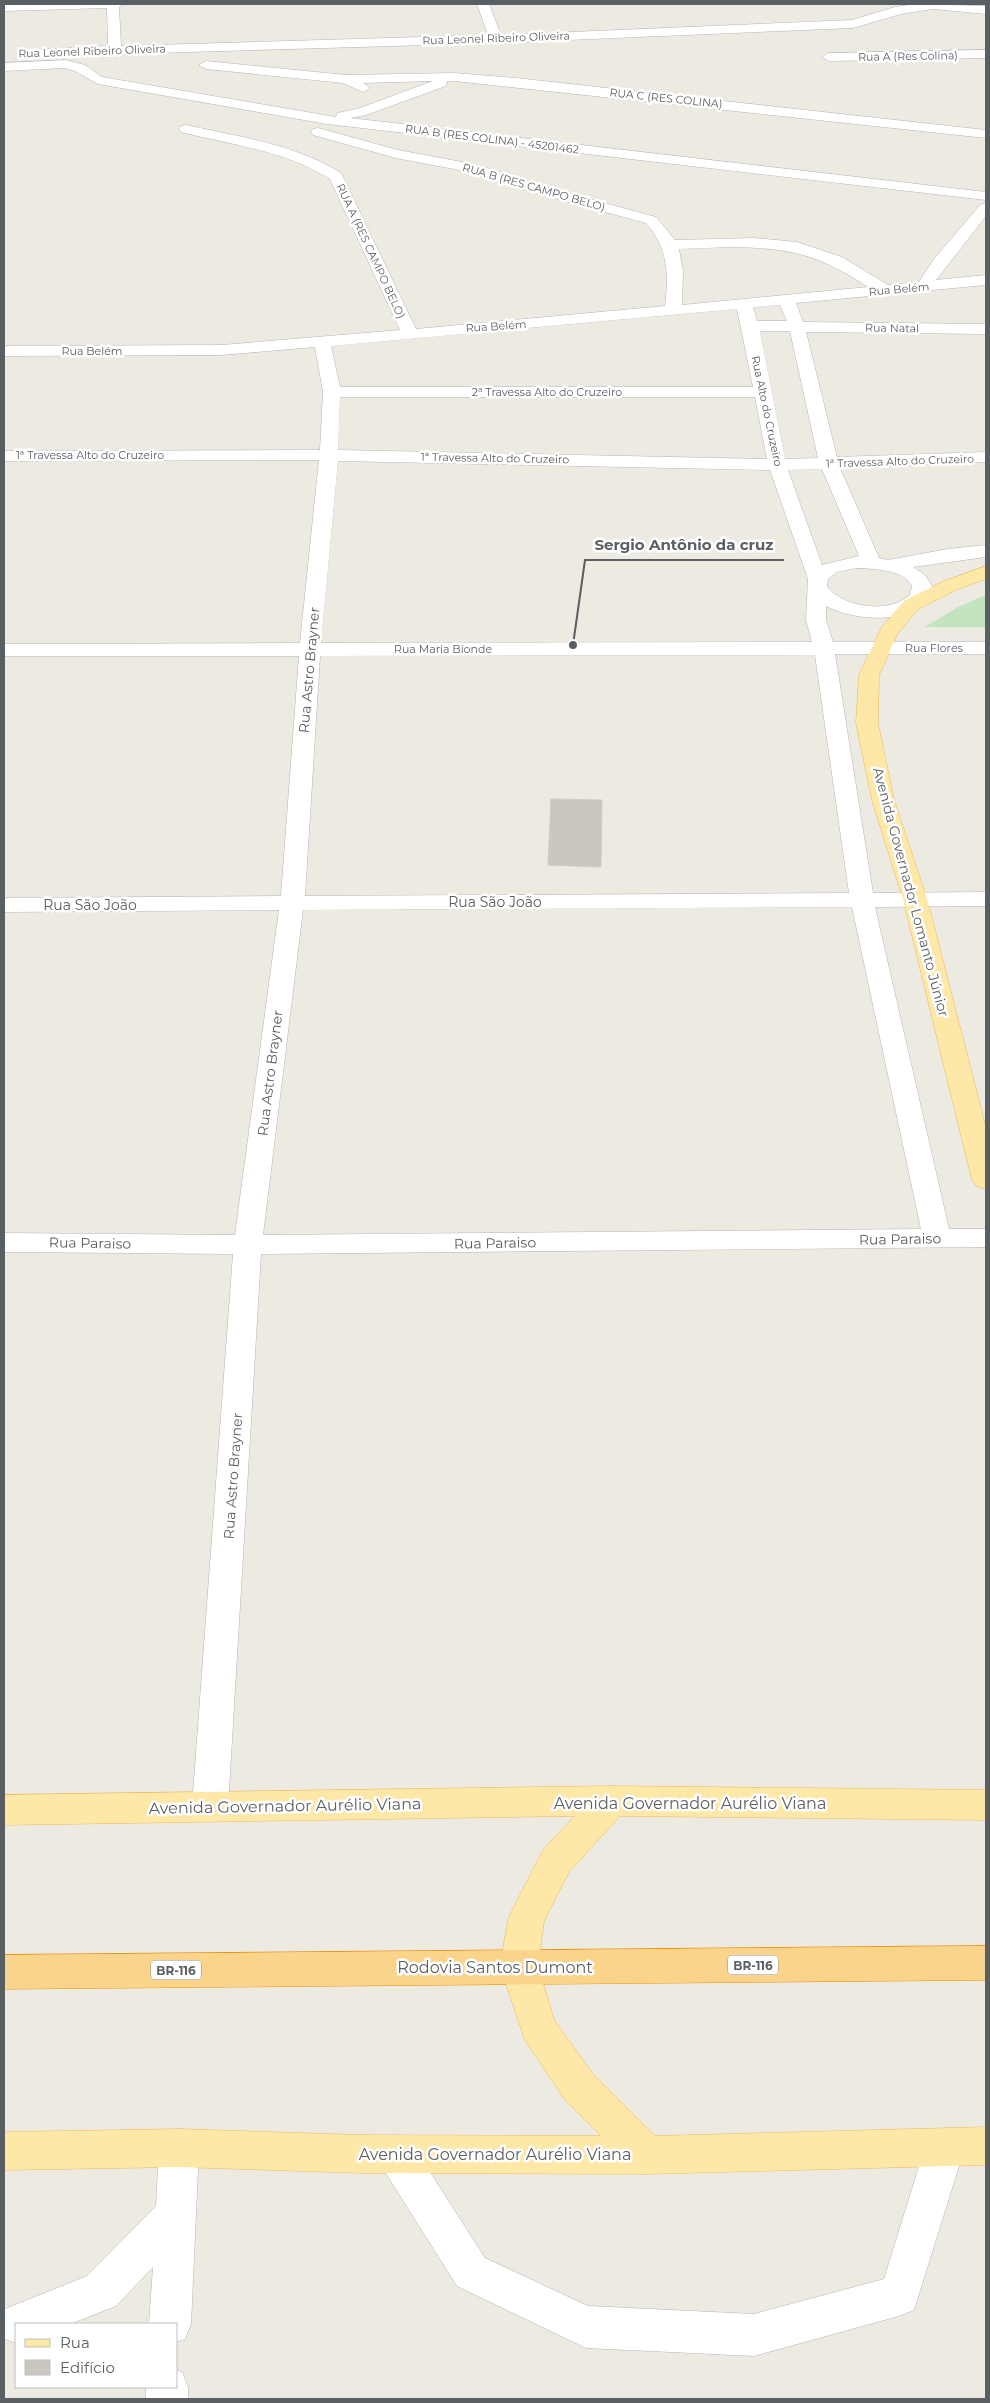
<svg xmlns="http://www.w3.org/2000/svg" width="990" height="2403" viewBox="0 0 990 2403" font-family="Montserrat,sans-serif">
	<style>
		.green { fill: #c2e4be }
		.building { fill: #cac7c1; stroke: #d1cbc0 }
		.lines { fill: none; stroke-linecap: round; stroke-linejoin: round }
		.minor-casing { stroke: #b3b5b9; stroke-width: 1 }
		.major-casing { stroke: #efb759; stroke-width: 1 }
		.highway-casing { stroke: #eb8e04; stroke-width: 1 }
		.minor { fill: #fff; fill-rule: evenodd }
		.major { fill: #fde8a7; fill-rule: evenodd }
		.highway { fill: #fbd48b; fill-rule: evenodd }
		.labels { text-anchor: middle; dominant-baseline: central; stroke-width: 5; stroke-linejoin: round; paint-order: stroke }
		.far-street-label { font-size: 11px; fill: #5a5f63; stroke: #fff }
		.shield { fill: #fff; stroke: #8c8f92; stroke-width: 1 }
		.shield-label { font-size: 12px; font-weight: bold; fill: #5a5f63 }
		.street-label { font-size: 14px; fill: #5a5f63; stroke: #fff }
		.near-street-label { font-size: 16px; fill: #5a5f63; stroke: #fff }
		.leader { fill: none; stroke: #5a5f63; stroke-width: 2 }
		.callout-dot { fill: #5a5f63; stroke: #fff; stroke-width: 2 }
		.callout-label { font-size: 15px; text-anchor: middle; font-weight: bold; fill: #5a5f63; stroke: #fff; stroke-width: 5; stroke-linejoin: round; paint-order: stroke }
	</style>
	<rect width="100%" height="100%" fill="#edeae2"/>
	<path class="green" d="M986,595v32h-61l33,-20z"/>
	<path class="building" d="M551,799l51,1 -1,67 -53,-2z"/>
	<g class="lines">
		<defs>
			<path id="minor" d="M4,4h120l-5,3 2,39 367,-11 -11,-31h12l12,31 351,-15 43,-13 21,-3 70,2v8l-53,-5 -32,5 -48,14 -357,15 -443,13 -5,-1 -2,-3 2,-3 60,-3 -1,-38 -103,3z
				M986,50v8l-157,3 -7,-4 7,-4z
				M66,60l19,5 17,12 234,40 1,-4 20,-4 76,-28 -70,2 7,5 -7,4 -20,-9 -137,-14 -7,-4 7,-4 140,14 108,-2 62,5 470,52v8l-532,-57h-7l-1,5 -80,29 -16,3 636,74v8l-659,-76 -229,-40 -23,-13 -10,-3 -61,3v-8z
				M186,125c54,12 108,19 155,48l75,156 249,-23c4,-31 3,-59 -19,-83l-111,-30 -65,-21 -74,-14 -83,-23 -2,-3 2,-3 5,-1 80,22 80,15 67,22 111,30 19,23 79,-2 43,4 45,15 46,28 31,-3 15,-23 47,-55 5,-1v13l-50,64 50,-5v10l-190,18 7,19 183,2v10l-180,-2 31,125 149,-5v10l-146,6 39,90 9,2 60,-11 38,-4v12l-73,10 12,8 7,11c-9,41 -77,36 -106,20v14l7,22h153v12h-151l38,239 113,-1v14l-111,1 74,322h37v18l-725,7 -33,553 -6,11 -12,4 -12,-4 -6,-11 41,-553 -229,-2v-19l231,2 44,-325 -275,2v-14l277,-2 18,-240h-295v-12l296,-1 19,-183 -315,1v-10l316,-1 3,-58 -8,-45 -93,8 -218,1v-10l218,-1 178,-15 -70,-151c-46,-29 -98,-34 -149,-47l-2,-3 2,-3zM733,247c58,1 87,8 135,40l-186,18 1,-33 -4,-23zM780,305l7,16h-30l-4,-14zM737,309l16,78h-413l-9,-41zM760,331h30l28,127 -33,1zM340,397h415l12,62 -429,-9zM338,461l432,9 38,109 -2,41 6,22 -491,1zM822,469l37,87 -37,9 -34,-95zM856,568c17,1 48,1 56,18l-2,9c-21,19 -65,13 -83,-8l1,-8 9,-7zM815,655l34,238 -544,3 15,-240zM852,907l69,322 -658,6 40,-325z
				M945,2128l14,6 6,13 -51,163 -15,6 -145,40 -168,-8 -129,-62 -75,-119 -6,-13 6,-13 14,-6 14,6 75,117 103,48 166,8 130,-35 41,-132 6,-13z
				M179,2129l14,6 6,13 -8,176 -6,15 -9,3v-18h-27l4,-57 -37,39 -46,18h-54v19l-11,-4v-30l82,-33 69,-70 3,-58 6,-13z
				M176,2370l6,2 6,15v12h-42v-12h30z"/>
			<path id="major" d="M986,566v13l-30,11 -38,19 -20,24 -19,42 -1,48 16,77 33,99 59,229v61l-10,-3 -4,-6 -69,-281 -31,-99 -16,-77 3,-48 23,-48 22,-26 38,-19z
				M612,1786l374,4v30l-366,-4 -51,56 -25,49 -6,45 16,54 39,54 62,62 331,-9v38l-339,9 -285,-1 -183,-6 -175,3v-38l175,-3 183,6 239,1 -36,-36 -40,-60 -25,-74 8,-46 5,-11 30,-59 32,-34 -571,9v-30z"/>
			<path id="highway" d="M986,1946v34l-982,9v-34z"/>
		</defs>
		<use href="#minor" class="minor-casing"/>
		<use href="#major" class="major-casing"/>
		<use href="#highway" class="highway-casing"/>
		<use href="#minor" class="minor"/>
		<use href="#major" class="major"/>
		<use href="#highway" class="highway"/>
	</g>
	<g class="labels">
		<g class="far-street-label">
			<text transform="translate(496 38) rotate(-2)">Rua Leonel Ribeiro Oliveira</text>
			<text transform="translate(92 51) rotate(-2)">Rua Leonel Ribeiro Oliveira</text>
			<text transform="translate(908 56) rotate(-1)">Rua A (Res Colina)</text>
			<text transform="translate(666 98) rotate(6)">RUA C (RES COLINA)</text>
			<text transform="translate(492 139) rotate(7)">RUA B (RES COLINA) - 45201462</text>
			<text transform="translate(534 187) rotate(16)">RUA B (RES CAMPO BELO)</text>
			<text transform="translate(371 251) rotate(65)">RUA A (RES CAMPO BELO)</text>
			<text transform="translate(899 289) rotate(-5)">Rua Belém</text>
			<text transform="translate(496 326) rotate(-4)">Rua Belém</text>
			<text transform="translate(892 328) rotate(1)">Rua Natal</text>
			<text x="92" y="351">Rua Belém</text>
			<text x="547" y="392">2ª Travessa Alto do Cruzeiro</text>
			<text transform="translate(767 411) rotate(78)">Rua Alto do Cruzeiro</text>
			<text x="90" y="455">1ª Travessa Alto do Cruzeiro</text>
			<text transform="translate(495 458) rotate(1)">1ª Travessa Alto do Cruzeiro</text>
			<text transform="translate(900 461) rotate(-2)">1ª Travessa Alto do Cruzeiro</text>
			<text x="934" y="648">Rua Flores</text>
			<text x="443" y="649">Rua Maria Bionde</text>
		</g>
		<g class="shield">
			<rect x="728" y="1955.5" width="50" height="19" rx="4"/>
			<rect x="151" y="1960.5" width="50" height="19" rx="4"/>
		</g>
		<g class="shield-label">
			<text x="753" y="1965">BR-116</text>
			<text x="176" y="1970">BR-116</text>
		</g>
		<g class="street-label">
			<text transform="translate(309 670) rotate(-85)">Rua Astro Brayner</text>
			<text transform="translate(911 892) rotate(75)">Avenida Governador Lomanto Júnior</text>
			<text x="495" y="902">Rua São João</text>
			<text x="90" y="905">Rua São João</text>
			<text transform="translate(270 1073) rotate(-83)">Rua Astro Brayner</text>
			<text transform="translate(900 1239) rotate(-1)">Rua Paraiso</text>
			<text transform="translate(90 1243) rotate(1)">Rua Paraiso</text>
			<text transform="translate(495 1243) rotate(-1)">Rua Paraiso</text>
			<text transform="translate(233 1476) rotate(-86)">Rua Astro Brayner</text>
		</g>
		<g class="near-street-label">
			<text x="690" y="1803">Avenida Governador Aurélio Viana</text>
			<text transform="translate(285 1806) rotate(-1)">Avenida Governador Aurélio Viana</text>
			<text x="495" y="1967">Rodovia Santos Dumont</text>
			<text x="495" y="2154">Avenida Governador Aurélio Viana</text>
		</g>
	</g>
	<path class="leader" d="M573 645L585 560H784"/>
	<circle class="callout-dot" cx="573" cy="645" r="5"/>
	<g class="callout-label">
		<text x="684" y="550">Sergio Antônio da cruz</text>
	</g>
	<rect width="990" height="2403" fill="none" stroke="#5a5f63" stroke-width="10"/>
	<rect x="15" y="2323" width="162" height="65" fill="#ffffff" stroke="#bdbfc1"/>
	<rect x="25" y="2339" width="25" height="8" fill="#fde8a7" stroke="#bdbfc1"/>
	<text x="60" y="2348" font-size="15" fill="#5a5f63">Rua</text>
	<rect x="25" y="2360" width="25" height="15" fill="#cac7c1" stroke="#bdbfc1"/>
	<text x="60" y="2373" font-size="15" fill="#5a5f63">Edifício</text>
</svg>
